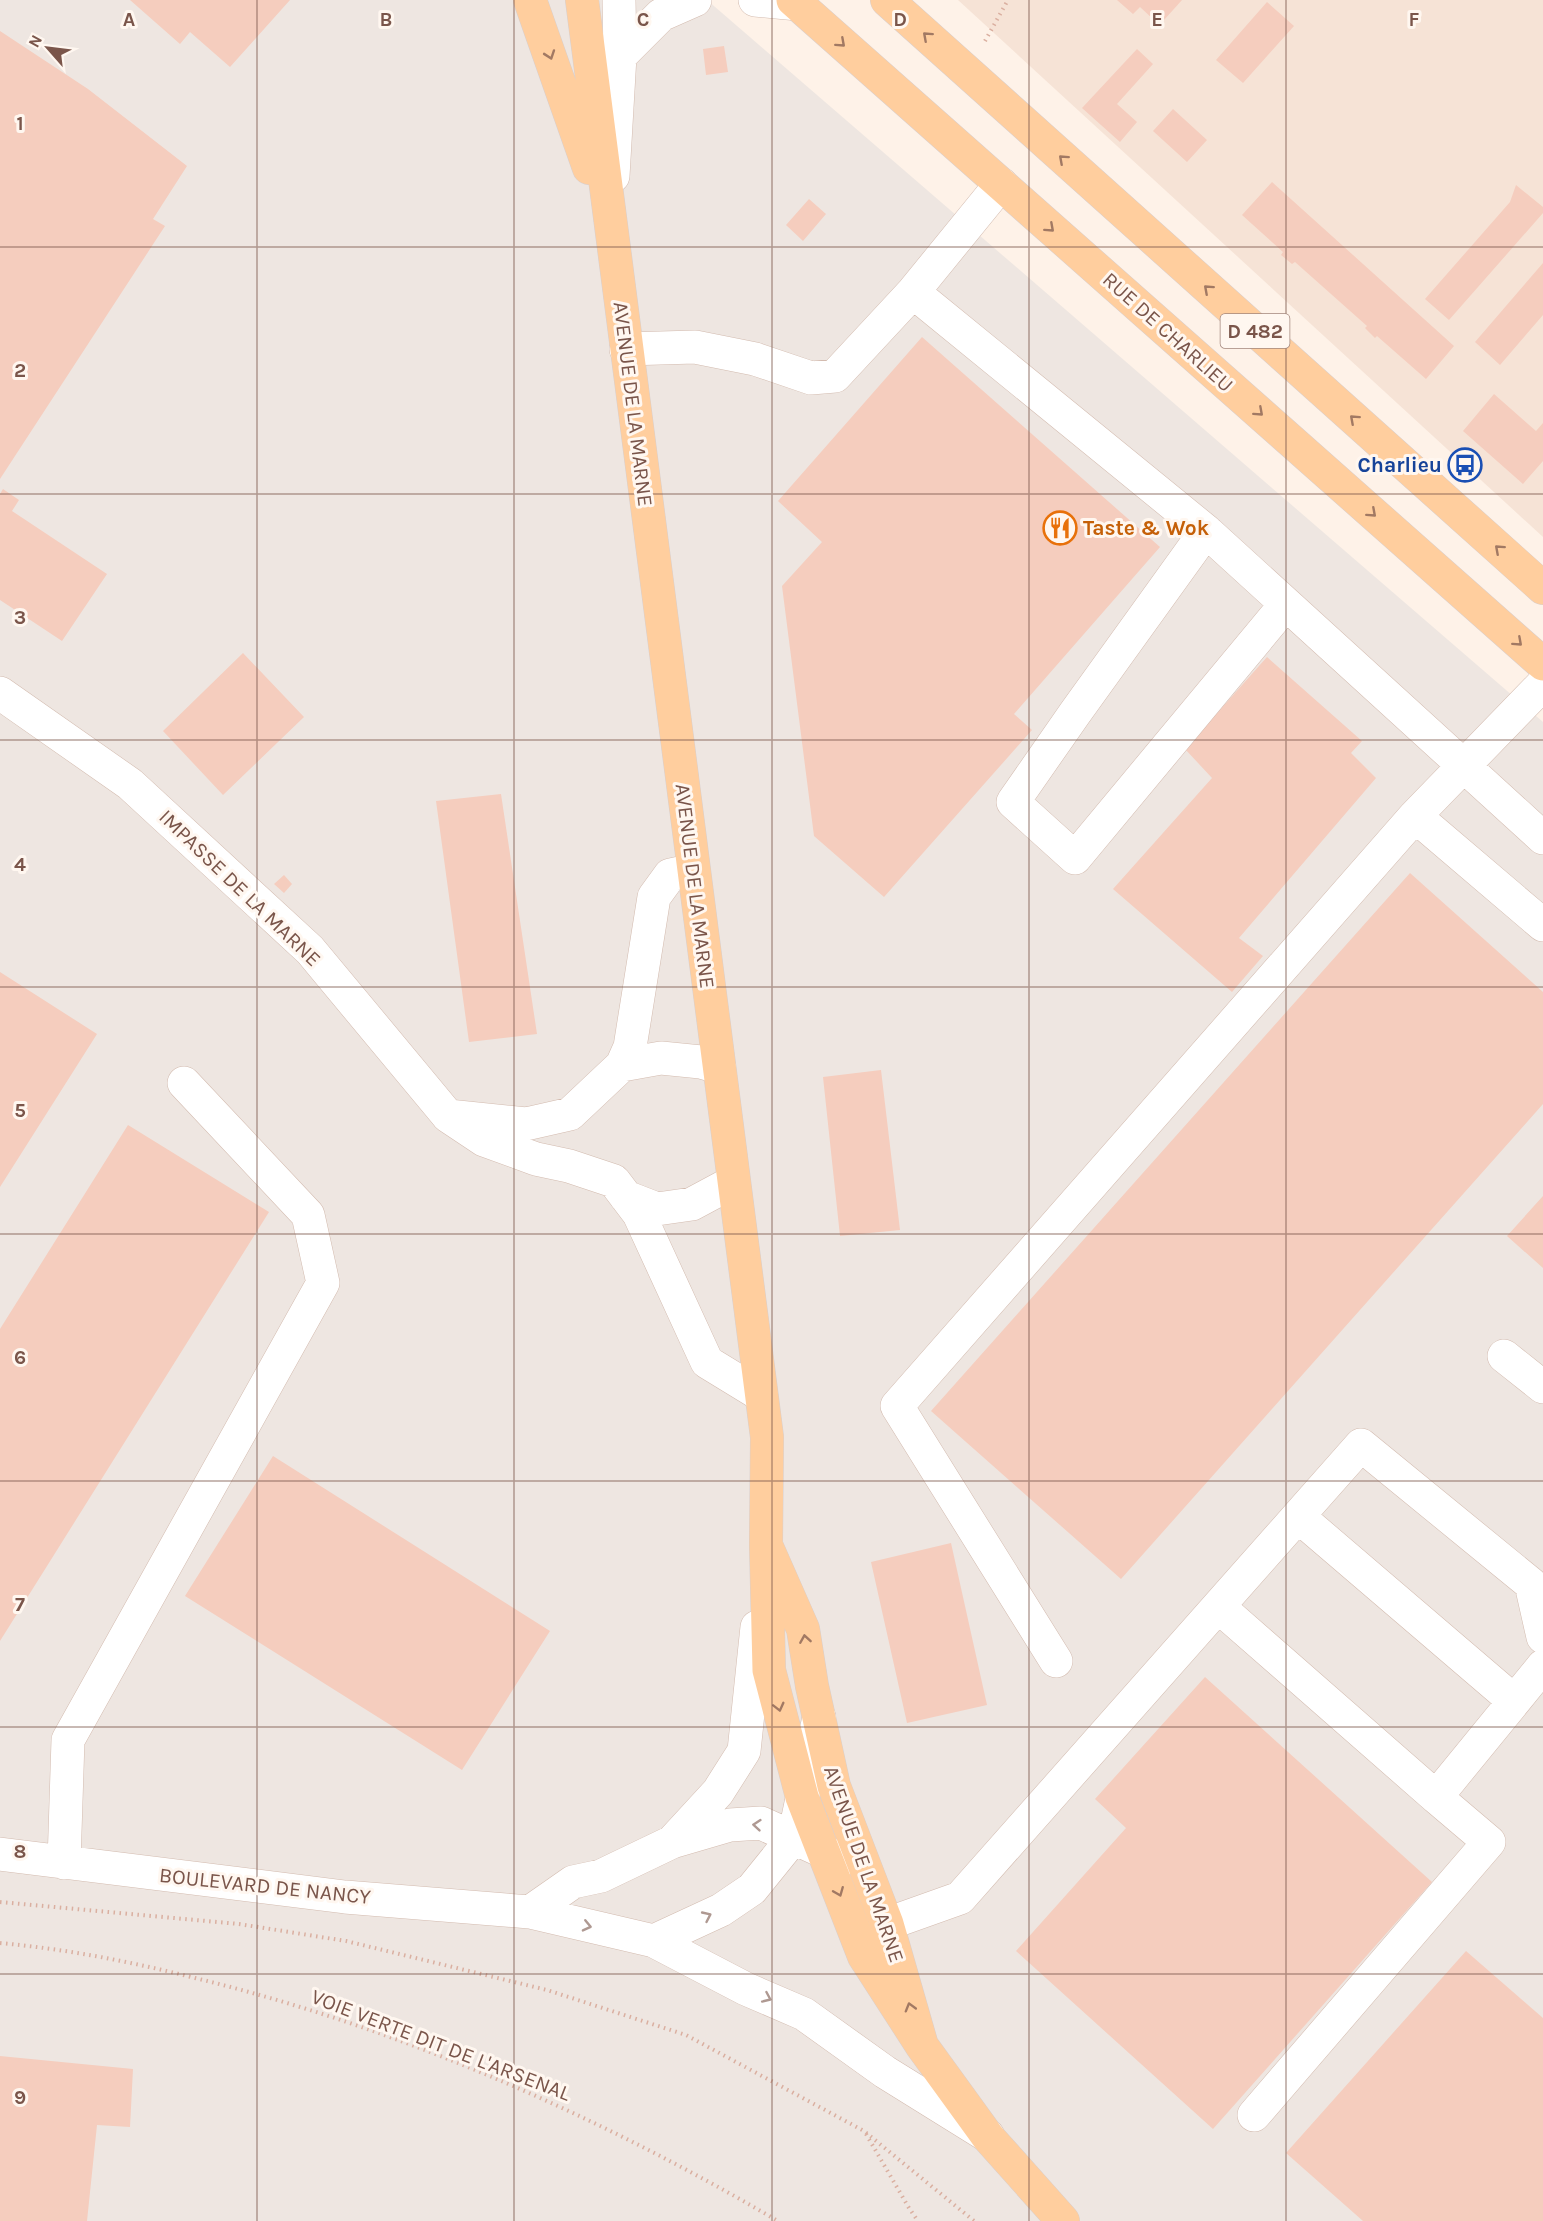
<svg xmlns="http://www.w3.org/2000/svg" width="1543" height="2221" viewBox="0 0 1543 2221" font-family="Karla,sans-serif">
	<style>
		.residential { fill: #f6e3d6 }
		.industrial { fill: #eee6e1 }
		.building { fill: #f5cdbe }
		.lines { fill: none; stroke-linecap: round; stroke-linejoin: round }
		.minor-casing { stroke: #d3bbaf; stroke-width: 34 }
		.major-casing { stroke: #dacfcc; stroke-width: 34 }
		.path { stroke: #daafa0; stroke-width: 4; stroke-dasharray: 1.5 4.5; stroke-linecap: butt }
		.minor { stroke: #fff; stroke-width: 33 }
		.major { stroke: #ffce9e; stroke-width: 33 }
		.oneway { stroke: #a27963 }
		.oneway2 { stroke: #af9992 }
		.grid { fill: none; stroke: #7a554a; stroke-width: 1.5; stroke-opacity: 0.55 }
		.labels { text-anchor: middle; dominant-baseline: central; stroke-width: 6; stroke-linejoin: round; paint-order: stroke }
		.shield { fill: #fff7f0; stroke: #a2867c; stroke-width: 1.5 }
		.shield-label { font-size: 20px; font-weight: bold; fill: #7a554a }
		.street-label { font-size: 21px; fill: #7a554a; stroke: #fff7f0 }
		.transit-label { font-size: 21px; font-weight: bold; fill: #164399; stroke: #fff7f0; text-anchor: end }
		.food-label { font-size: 21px; font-weight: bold; fill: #c56008; stroke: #fff7f0; text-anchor: start }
		.grid-label { font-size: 20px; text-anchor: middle; font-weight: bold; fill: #7a554a; stroke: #fff7f0; stroke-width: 6; stroke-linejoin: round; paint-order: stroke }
	</style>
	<rect width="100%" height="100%" fill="#fef2e8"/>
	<path class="residential" d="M958,0h585v537z"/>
	<path class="industrial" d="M0,0h707l836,722v1499h-1543z"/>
	<path class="building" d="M130,0h160l-60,67 -40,-35 -10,12z
		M1117,0h65l-18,20 -5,-4 -5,4 -14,-13 -7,7z
		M1267,2l27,24 -51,57 -27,-23z
		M0,31l88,58 99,77 -34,53 12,7 -165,253z
		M724,46l4,26 -22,3 -3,-26z
		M1137,49l16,15 -36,40 20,18 -17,20 -38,-34z
		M1173,109l34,31 -20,22 -34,-31z
		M1272,182l182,164 -28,33 -49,-43 -2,2 -10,-10 2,-2 -72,-64 -3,2 -11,-9 2,-3 -41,-37z
		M1516,185l27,22v6l-94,107 -24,-21 85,-97z
		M809,199l17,15 -23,27 -17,-16z
		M1543,263v52l-43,50 -25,-23z
		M922,337l238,210 -146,167 18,16 -148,167 -70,-61 -32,-250 40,-44 -44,-41z
		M1494,394l42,37 7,-8v38l-20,23 -60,-53z
		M3,489l16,11 -7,11 95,63 -45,67 -62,-41v-106z
		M243,653l61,64 -81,78 -60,-64z
		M1267,657l95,84 -11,12 25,25 -137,160 24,18 -31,36 -119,-103 99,-111 -27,-29z
		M501,794l36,240 -68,8 -33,-241z
		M1410,873l133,119v112l-422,475 -190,-168z
		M284,875l8,9 -8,9 -10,-9z
		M0,972l97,62 -97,153z
		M881,1070l19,160 -60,6 -17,-159z
		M128,1125l141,87 -269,429v-312z
		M1543,1196v72l-36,-32z
		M273,1456l277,175 -88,139 -277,-174z
		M951,1543l36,162 -80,18 -36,-161z
		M1205,1677l227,205 -219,247 -197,-178 110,-123 -31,-29z
		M1466,1951l77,67v203h-180l-77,-68z
		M0,2056l133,13 -3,58 -33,-2 -10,96h-87z"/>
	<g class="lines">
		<defs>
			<path id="minor" d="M619,0l1,56
				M755,0l43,4
				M613,176l7,-120 41,-41 34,-15
				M1001,184l-88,108 293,239 337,307
				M626,349l69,-2 60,12 56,19 24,-2 78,-84
				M1206,531l-131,182 -62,89 62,56 211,-254
				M1543,684l-128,132 128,109
				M0,693l130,91 180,166 138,166
				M693,870l-23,5 -16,22 -24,150 -8,18 -52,49 -44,10 -78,-8 36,24 52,19 33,7 45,15 25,33 68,148 54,33
				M622,1065l39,-7 40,4 18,5
				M626,1197l31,12 35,-5 41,-22
				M1504,1356l39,31
				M1299,1517l215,184
				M1219,1607l217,190 107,-131
				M1056,1661l-159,-255 518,-590
				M672,1842l46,-50 26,-41 13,-124
				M0,1854l345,43 185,15 124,29 92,48 58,25 81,58 103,64
				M64,1863l4,-123 255,-457 -15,-68 -124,-132
				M530,1912l43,-30 28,-6 71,-34 58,-17 31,-2 81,37
				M887,1924l73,-26 401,-453 170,139 12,53
				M654,1941l67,-31 31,-21 42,-52 25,-120
				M1254,2115l235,-273 -53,-45"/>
			<path id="major" d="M530,0l59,168
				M582,0l185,1437 -1,108 3,125 33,127 62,159 58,90 -35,-122 -53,-138 -22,-100 -9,-57 -37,-84
				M793,0l750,664
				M887,0l656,588
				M922,2046l66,91 75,84"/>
		</defs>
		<use href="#minor" class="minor-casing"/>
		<use href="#major" class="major-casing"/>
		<path class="path" d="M985,41l23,-41
			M0,1902l239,22 107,17 201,49 139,45 178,96 110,90
			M0,1943c65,6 128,18 191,34 207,50 404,137 587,244
			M866,2134l43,74 9,13"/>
		<use href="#minor" class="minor"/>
		<use href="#major" class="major"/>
	</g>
	<defs><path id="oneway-chevron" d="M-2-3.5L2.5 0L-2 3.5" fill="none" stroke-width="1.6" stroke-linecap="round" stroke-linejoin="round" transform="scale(1.5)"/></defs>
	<g class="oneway">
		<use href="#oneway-chevron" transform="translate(927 36) rotate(-138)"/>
		<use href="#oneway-chevron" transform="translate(841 43) rotate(42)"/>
		<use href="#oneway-chevron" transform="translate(550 55) rotate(71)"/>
		<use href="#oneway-chevron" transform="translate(1063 159) rotate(-138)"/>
		<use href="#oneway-chevron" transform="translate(1050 228) rotate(42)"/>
		<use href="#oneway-chevron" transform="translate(1208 289) rotate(-138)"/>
		<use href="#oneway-chevron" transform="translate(1259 412) rotate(42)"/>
		<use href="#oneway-chevron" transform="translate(1354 419) rotate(-138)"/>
		<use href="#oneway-chevron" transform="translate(1372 513) rotate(42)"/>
		<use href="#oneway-chevron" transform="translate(1499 549) rotate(-138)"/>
		<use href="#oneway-chevron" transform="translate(1518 642) rotate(42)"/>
		<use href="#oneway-chevron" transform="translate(805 1639) rotate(-99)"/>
		<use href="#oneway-chevron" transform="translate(779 1707) rotate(76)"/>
		<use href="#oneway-chevron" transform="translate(839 1892) rotate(68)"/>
		<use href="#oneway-chevron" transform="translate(910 2007) rotate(-106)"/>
	</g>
	<g class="oneway2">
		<use href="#oneway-chevron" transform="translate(757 1825) rotate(-175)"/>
		<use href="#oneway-chevron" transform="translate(707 1916) rotate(-25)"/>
		<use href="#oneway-chevron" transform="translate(587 1926) rotate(13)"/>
		<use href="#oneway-chevron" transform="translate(767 1998) rotate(24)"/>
	</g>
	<path class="grid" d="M257,0v2221M514,0v2221M772,0v2221M1029,0v2221M1286,0v2221M0,247h1543M0,494h1543M0,740h1543M0,987h1543M0,1234h1543M0,1481h1543M0,1727h1543M0,1974h1543"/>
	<defs>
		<symbol id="bus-ring" viewBox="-11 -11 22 22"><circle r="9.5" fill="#fff7f0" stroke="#1a4fb4" stroke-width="1.5"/><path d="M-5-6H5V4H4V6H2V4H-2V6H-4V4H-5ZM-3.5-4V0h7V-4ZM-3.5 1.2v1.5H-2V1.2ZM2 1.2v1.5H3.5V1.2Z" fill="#1a4fb4"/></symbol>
		<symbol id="restaurant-ring" viewBox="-11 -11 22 22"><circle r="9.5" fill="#fff7f0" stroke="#e8710a" stroke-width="1.5"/><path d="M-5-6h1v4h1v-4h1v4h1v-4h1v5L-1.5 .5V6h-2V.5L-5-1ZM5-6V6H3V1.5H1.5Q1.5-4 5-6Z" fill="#e8710a"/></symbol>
	</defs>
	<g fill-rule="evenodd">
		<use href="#bus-ring" x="1446" y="446" width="38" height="38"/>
		<use href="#restaurant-ring" x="1041" y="509" width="38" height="38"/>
	</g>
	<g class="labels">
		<rect class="shield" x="1220.5" y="314" width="69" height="34" rx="4.5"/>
		<g class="shield-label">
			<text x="1255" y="331">D 482</text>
		</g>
		<g class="street-label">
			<text transform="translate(1168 332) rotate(42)">RUE DE CHARLIEU</text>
			<text transform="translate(633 404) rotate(83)">AVENUE DE LA MARNE</text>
			<text transform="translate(695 886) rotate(83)">AVENUE DE LA MARNE</text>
			<text transform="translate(240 888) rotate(44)">IMPASSE DE LA MARNE</text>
			<text transform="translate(864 1864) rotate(71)">AVENUE DE LA MARNE</text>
			<text transform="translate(265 1886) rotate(6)">BOULEVARD DE NANCY</text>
			<text transform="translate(441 2045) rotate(21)">VOIE VERTE DIT DE L'ARSENAL</text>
		</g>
		<g class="transit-label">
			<text x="1442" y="465">Charlieu</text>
		</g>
		<g class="food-label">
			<text x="1083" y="528">Taste &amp; Wok</text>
		</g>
	</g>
	<g class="grid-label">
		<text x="129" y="26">A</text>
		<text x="386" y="26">B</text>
		<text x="643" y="26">C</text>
		<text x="900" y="26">D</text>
		<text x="1157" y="26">E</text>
		<text x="1414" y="26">F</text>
		<text x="20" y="130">1</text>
		<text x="20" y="377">2</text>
		<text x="20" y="624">3</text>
		<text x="20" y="871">4</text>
		<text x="20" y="1117">5</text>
		<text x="20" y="1364">6</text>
		<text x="20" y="1611">7</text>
		<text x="20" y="1858">8</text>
		<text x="20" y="2104">9</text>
	</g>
	<g transform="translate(48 48) rotate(298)" stroke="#fff7f0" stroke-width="4.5" paint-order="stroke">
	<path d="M0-4.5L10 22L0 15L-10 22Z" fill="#7a554a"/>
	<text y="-9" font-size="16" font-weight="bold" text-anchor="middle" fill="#7a554a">N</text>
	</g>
</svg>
